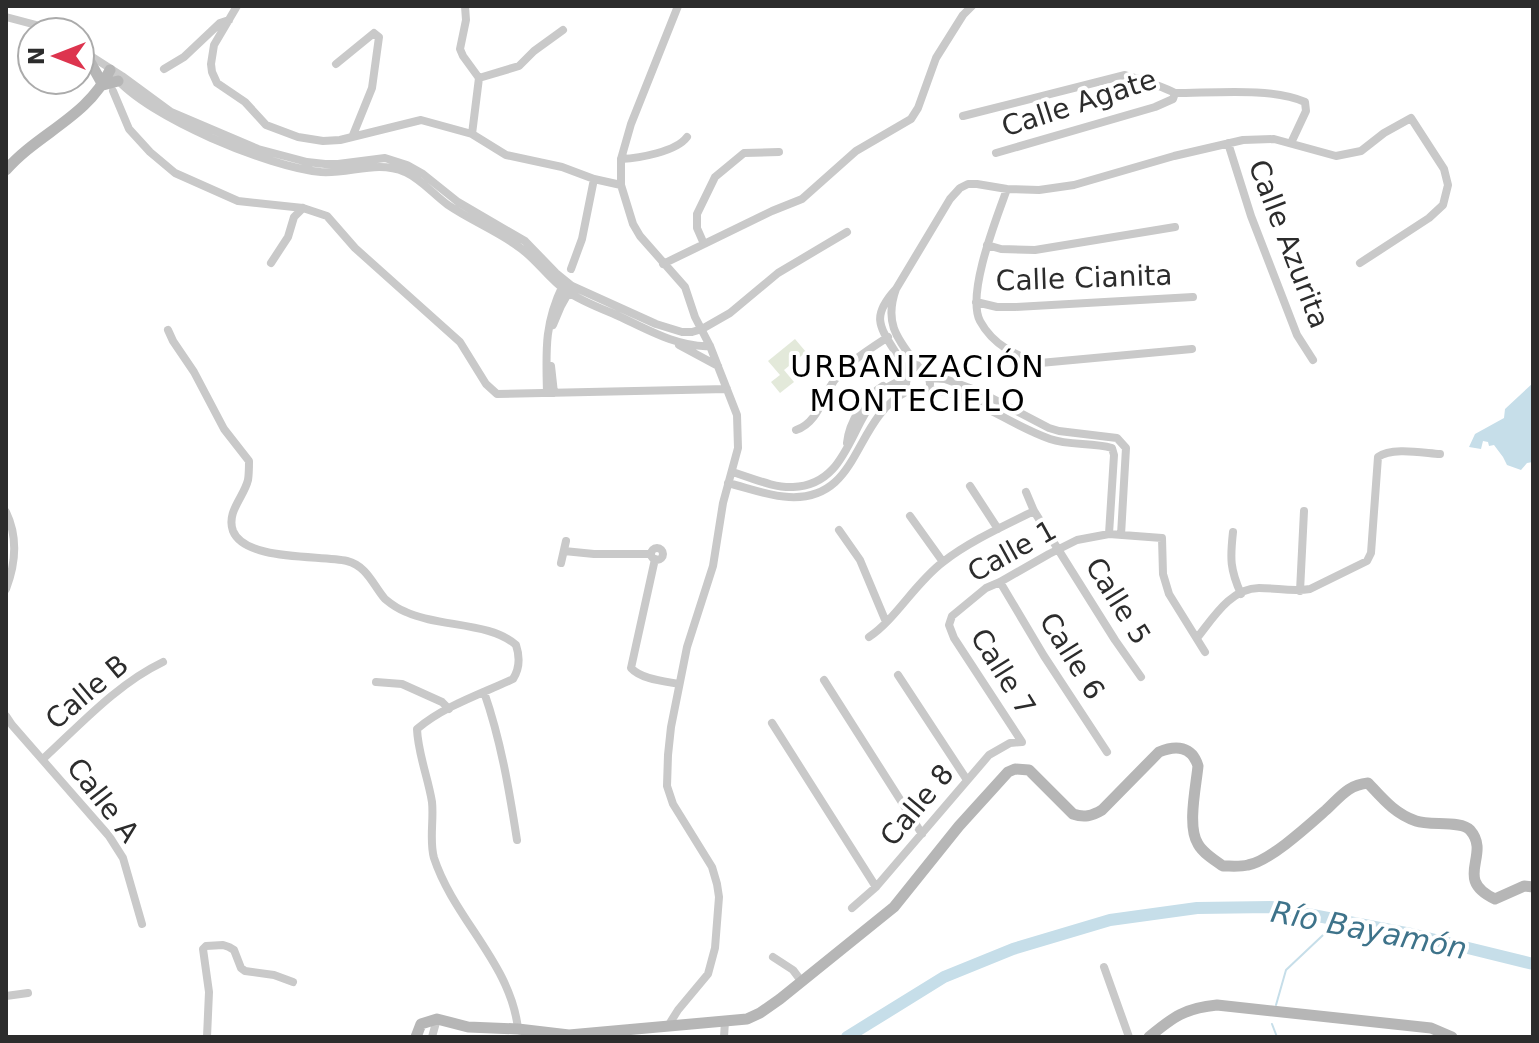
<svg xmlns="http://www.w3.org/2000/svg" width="1539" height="1043" viewBox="0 0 1539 1043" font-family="'DejaVu Sans',sans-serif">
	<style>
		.green { fill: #e3e9da }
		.water { fill: #c6dee9 }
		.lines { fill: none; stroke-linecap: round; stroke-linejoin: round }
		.stream { stroke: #c6dee9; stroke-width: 2 }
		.river { stroke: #c6dee9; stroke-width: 12 }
		.street { stroke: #c9c9c9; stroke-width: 8 }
		.secondary { stroke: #b6b6b6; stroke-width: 11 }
		.labels { text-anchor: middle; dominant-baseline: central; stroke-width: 8; stroke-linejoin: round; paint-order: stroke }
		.street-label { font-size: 28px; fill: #2c2c2c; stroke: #fff }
		.neighbourhood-label { font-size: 30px; letter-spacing: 2px; fill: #000; stroke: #fff }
		.water-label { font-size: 30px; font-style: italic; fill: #3e738a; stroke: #fff }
	</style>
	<rect width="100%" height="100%" fill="#fff"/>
	<path class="green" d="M795,339l11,13 -22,18 10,12 -14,11 -9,-11 9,-7 -12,-14z"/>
	<path class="water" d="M1533,383v79l-6,1 -6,7 -14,-5 -4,-8 -9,-12 -5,1 -1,-4 -5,-1 -2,8 -12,-2 6,-13 29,-16 1,-9z"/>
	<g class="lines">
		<path class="stream" d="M1276,1005l10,-35 53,-50
			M1272,1024l5,13"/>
		<path class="river" d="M847,1037l97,-60 69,-28 97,-29 87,-12 74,-1 140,27 122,30"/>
		<path class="street" d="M237,6l-23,39 -3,19 1,8 5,11 28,19 21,23 32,12 25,4 17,-1 81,-20 51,14 34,21 56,12 32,12 27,6
			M465,6l1,14 -6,29 3,7 16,22 -7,56
			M6,17l34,9 11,6
			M80,49l42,27 49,36 87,37 49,13 18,2h13l47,-6 22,7 16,9 35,28 67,39 31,32 16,13 84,38 26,8h10l10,-3 28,-16 48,-40 69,-41
			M336,64l38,-31 5,4 -7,51 -19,47
			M164,69l20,-12 36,-34 9,-3
			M115,77c34,41 154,90 206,95 29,2 56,-12 84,0 17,8 28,22 43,33 22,15 47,25 68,40 19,12 31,32 49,45 14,10 32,17 49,24 29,13 63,34 96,32
			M479,78l40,-12 15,-15 29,-21
			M113,91l16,38 21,23 25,21 63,28 65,7 24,8 28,32 105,94 26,42 11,10 230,-5
			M963,116l162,-41c17,5 35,10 50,18 38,0 97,-6 130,9l1,9 -15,32
			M1228,143l23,73 46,119 16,25
			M996,153l159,-46 18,-8 2,-6
			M621,159c18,-1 55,-7 66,-22
			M1007,189c-10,28 -41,105 -27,132 13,24 36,35 60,42l152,-14
			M704,244l-7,-16v-14l18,-37 29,-24 35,-1
			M987,245l14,4 34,1 140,-23
			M271,263l17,-26 6,-20 9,-9
			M663,264l109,-53 30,-12 54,-48 55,-32 7,-11 18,-50 27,-43 9,-9
			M571,269l11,-30 12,-60
			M896,289l54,-90 10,-11 8,-4h9l30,5 32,1 35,-5 100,-29 69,-16 31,-1 62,17 25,-5 23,-18 27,-15 33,51 4,16 -5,20 -14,13 -69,45
			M976,302l21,5h18l178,-10
			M553,325l8,-19 9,-16
			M168,330l5,11 21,31 30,57 25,32c0,6 0,13 -1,19 -4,17 -22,32 -15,51 12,30 86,24 114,30 20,5 26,24 38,38 6,5 13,10 21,13 32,15 85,10 110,33 4,12 4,23 -3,34 -32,15 -69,27 -96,50 1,25 11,48 15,73 2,18 -3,39 2,56 20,61 77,106 84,171
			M679,345l39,21
			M551,366l3,27
			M906 384a12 12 0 1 1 24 0a12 12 0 1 1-24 0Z
			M907,377c-3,-8 -6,-17 -11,-24 -17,-27 -25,-37 0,-64 -14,39 6,54 27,84
			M929,378l16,1 33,12 71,37 10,3 58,7 9,10 -5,87
			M929,389c47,6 78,35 121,50 20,7 42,3 62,9l2,7 -5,79
			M547,393c-1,-42 -3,-69 16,-108
			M796,430c19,-6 25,-27 34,-43 12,-21 38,-37 58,-50
			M847,443c2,-21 18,-46 36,-57
			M732,472c18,5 41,16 61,15 67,-2 55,-95 112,-107
			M728,483c20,5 41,13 61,14 73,4 63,-79 119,-106
			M970,486l28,43
			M1026,492l8,19 81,129 26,37
			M6,512c12,25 10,51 0,77
			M910,516l33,46
			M839,530l21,30 26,62
			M1233,532c-3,27 -3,37 8,62
			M651 554a6 6 0 1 1 12 0a6 6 0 1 1-12 0Z
			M564,551l30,3h57
			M655,559l-24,109c10,11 32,13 48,16
			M561,563l5,-22
			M1000,582l44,74 63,96
			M1300,591l4,-80
			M869,637c27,-18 46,-54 74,-75 27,-21 61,-36 91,-51
			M1197,638c16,-20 34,-50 62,-50 18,0 34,4 51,1l57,-28 4,-8 7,-96c14,-10 45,-4 62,-3
			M898,675l69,105
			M824,680l98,154
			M376,682l26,2 40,18 7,7
			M484,692c17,49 25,97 33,148
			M6,716l6,9 97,111 14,22 19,66
			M772,723l104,164
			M43,759c37,-34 74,-75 120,-97
			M852,908l24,-21 113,-132 21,-12 12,-1 -68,-104 -5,-13 3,-9 34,-28 14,-6 49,-28 28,-14 32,-6 53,4 1,36 6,20 36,58
			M773,957l20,13 9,12
			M1104,967l25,70
			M6,996l22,-3
			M668,1026l10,-16 30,-36 7,-26 4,-51 -2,-13 -5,-17 -39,-63 -6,-18 1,-31 3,-28 16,-80 26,-81 10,-63 15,-55 -1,-33 -27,-69 -15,-29 -10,-30 -45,-51 -7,-12 -12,-39v-26l10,-35 47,-118
			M207,1037l2,-45 -6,-43 3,-3 17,-1 6,2 5,3 7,18 4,3 29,4 19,7
			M432,1037l5,-18
			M724,1037l1,-16"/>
		<path class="secondary" d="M85,53l18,32 15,-4
			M6,170c32,-37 82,-53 104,-100
			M416,1037l5,-13 16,-5 31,8 50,2 51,6 178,-16 13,-6 20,-14 114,-92 65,-81 49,-54 7,-3 14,1 44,44c11,4 19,2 29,-4l57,-58c17,-7 33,-6 39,14 -2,21 -11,61 0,78 5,9 16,16 25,22 8,0 17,1 25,-1 22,-4 61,-40 78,-55 15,-14 22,-25 42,-27 15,16 27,31 48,38 14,5 45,-1 54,9 22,25 -18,49 25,69l29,-13 9,1
			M1149,1037c24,-20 36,-29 68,-32l214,23 21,9"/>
	</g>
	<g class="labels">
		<g class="street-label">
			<text transform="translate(1079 103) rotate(-18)">Calle Agate</text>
			<text transform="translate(1289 244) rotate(69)">Calle Azurita</text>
			<text transform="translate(1084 278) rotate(-2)">Calle Cianita</text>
			<text transform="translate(1012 551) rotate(-29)">Calle 1</text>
			<text transform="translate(1118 601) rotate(58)">Calle 5</text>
			<text transform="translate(1072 656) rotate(58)">Calle 6</text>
			<text transform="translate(1003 672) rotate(58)">Calle 7</text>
			<text transform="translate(87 692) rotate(-40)">Calle B</text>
			<text transform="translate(103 800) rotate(52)">Calle A</text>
			<text transform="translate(917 805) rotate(-50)">Calle 8</text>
		</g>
		<g class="neighbourhood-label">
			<text x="918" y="366">URBANIZACIÓN<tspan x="918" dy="34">MONTECIELO</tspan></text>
		</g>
		<g class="water-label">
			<text transform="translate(1369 930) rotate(11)">Río Bayamón</text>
		</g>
	</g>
	<rect width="1539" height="1043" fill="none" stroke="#2c2c2c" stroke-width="16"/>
	<g transform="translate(56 56) rotate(270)"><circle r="38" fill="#ffffff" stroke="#ababab" stroke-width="2"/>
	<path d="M0-6L14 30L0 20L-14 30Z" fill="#dd344e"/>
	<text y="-12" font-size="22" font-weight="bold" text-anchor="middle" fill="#2c2c2c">N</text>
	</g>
</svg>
